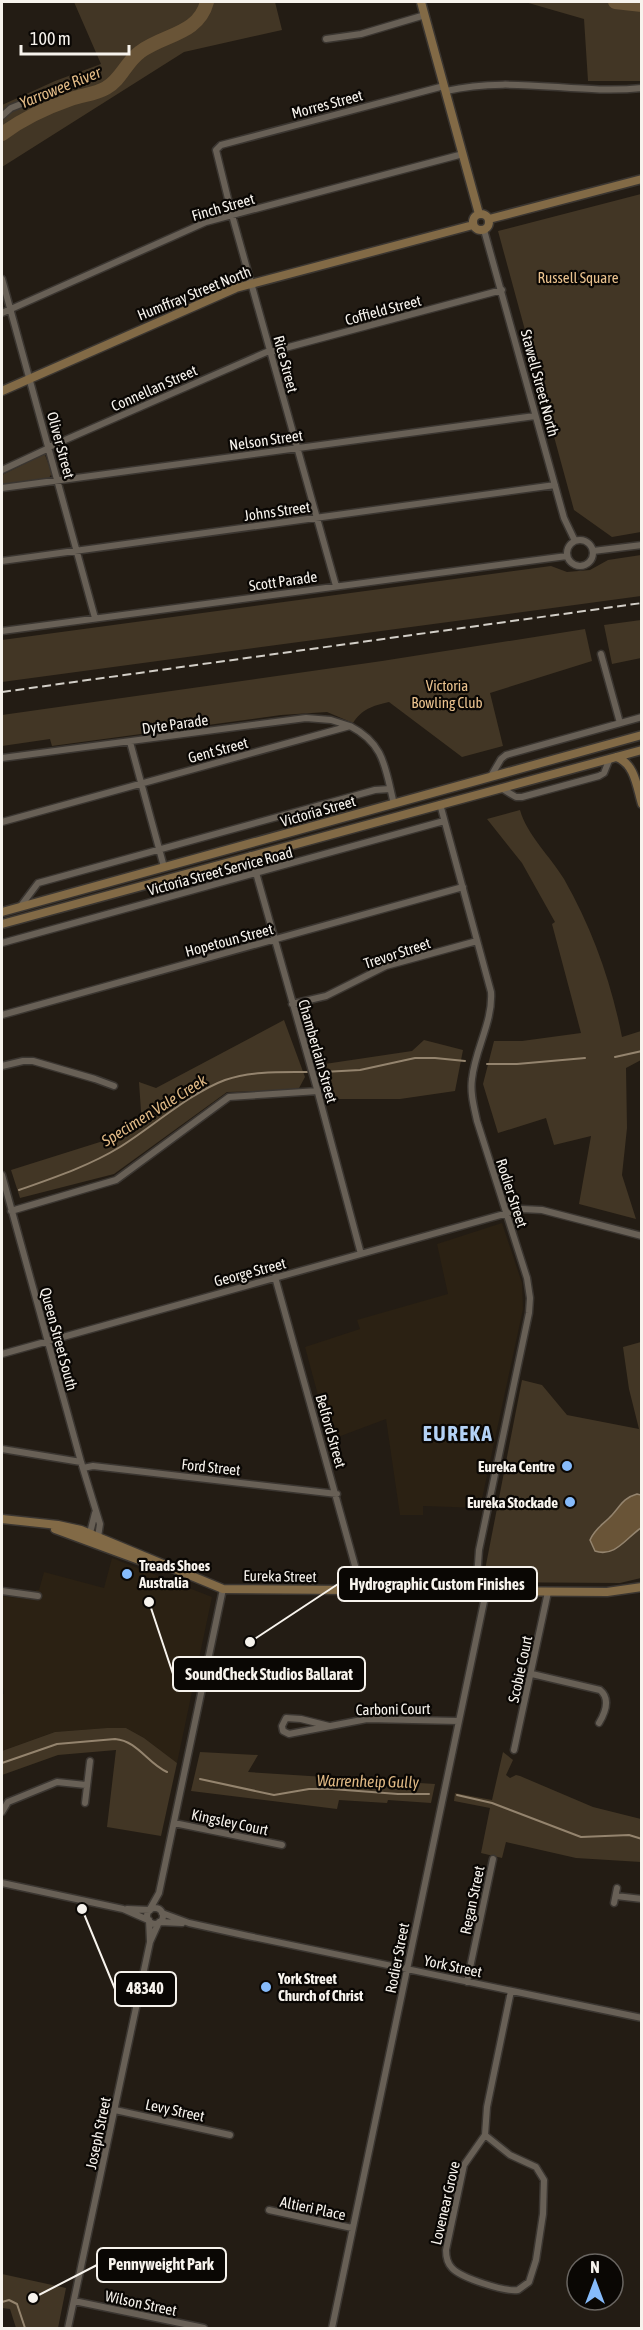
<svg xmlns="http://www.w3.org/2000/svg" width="643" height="2330" viewBox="0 0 643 2330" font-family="'Asap Condensed',sans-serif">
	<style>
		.built { fill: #2b2113 }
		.green { fill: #423625 }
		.water { fill: #695437; stroke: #94846e; stroke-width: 1.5 }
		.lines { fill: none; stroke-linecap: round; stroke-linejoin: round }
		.stream { stroke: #94846e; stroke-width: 2 }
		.river { stroke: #695437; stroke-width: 14 }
		.street-casing { stroke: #3b3631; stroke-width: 9 }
		.secondary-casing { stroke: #3b3631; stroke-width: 11 }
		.street { stroke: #686056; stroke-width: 6 }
		.secondary { stroke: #826a46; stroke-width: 8 }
		.rail { stroke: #d2cec7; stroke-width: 2; stroke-dasharray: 9 4.5; stroke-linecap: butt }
		.poi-dot { fill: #86bbfb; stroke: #0a0704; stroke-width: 2 }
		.labels { text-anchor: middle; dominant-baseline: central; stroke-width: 4.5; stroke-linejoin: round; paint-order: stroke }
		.street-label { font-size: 15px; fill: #f7f3ed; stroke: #0a0704 }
		.park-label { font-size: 15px; fill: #eac28e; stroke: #0a0704 }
		.poi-label { font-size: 15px; font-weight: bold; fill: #f7f3ed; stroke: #0a0704; text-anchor: end }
		.water-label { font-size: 16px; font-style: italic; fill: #e0b985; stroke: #0a0704 }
		.district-label { font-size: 21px; font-weight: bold; letter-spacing: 1.5px; fill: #b4d2f6; stroke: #0a0704 }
		.leader { fill: none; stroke: #f7f3ed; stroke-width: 2 }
		.callout-dot { fill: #f7f3ed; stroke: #0a0704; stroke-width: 2 }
		.callout { fill: #0a0704; stroke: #f7f3ed; stroke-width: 2 }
		.callout-label { font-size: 16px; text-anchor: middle; font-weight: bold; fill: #f7f3ed }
	</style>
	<rect width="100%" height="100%" fill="#231c14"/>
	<path class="built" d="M502,1223l20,60 1,26 -43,199 -57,-2v9h-23l-14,-96 -56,21 -25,-93 55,-18 -3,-9 91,-26 -11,-50z
		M112,1558l100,39 -35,166 -33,-25 -18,-10h-19l-52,4 -53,19v-57h2l-2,-12v-86l34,4v-10h3l5,-18 60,16z"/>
	<path class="green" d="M74,2h201l7,28 -98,22 -182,115v-62l53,-24 46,-17z
		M525,2h116v79h-53l-4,-62z
		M641,194v338l-29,5 -38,-27 -76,-279z
		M42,455h3l7,18 -3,5 -47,6v-9z
		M641,555v41l-639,86v-42l549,-74 16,6 23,-2 18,-10z
		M641,620v38l-29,6 -8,-39z
		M585,629l7,32 -102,32 13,53 -41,11 -73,-55c-17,4 -27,7 -36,21l-26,-11 -46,3 -229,31 -2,-7 -48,7v-31l380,-54z
		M520,810c7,25 30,46 44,69 28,49 47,102 58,158l19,-6v29l-15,8 1,60 -5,47 14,44 -57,-15 12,-68 -37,9 -8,-27 -48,15 -15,-49 11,-43h28l59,-8 -29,-109 3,-2 -33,-59 -35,-44z
		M284,1020l21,57 -7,13 -71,2 -113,82 -94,24 -9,-28 108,-34 23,-10 -3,-44 17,6z
		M424,1040l39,10 -8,41 -55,8h-70l-12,-34 94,-14z
		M641,1342v236l-21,5 -132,-1 -4,-7 38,-195 20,5 25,30 72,14 -10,-40 -6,-42z
		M107,1728h19l18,10 33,25 -16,73 -54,-9 9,-77 -58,5 -56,20v-24l53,-19z
		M200,1752l58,3 -10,17 187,12 -4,19 -43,-3 -1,3 -48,-3 -2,9 -146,-18z
		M503,1752l10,8 -7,15 4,3 6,-3 4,1 73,31 48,12v43l-65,-4 -70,-16 -4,16 -21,-5 9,-45 -36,-7 1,-8 37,7z
		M2,2274l64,14 -8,40h-42l-6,-19 -8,-1z"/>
	<path class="water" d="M637,1494l4,1v33c-14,9 -26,30 -46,23l-5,-11c5,-12 14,-16 22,-25 9,-10 11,-17 25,-21z"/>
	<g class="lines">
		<path class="stream" d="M615,1057l27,-6
			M487,1064h30l68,-6
			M323,1072l37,-2 55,-12h20l30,3
			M19,1190c34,-12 70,-24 101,-43 32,-20 70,-54 105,-67 26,-9 54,-8 82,-8
			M2,1763l55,-19 58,-5c23,2 32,24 52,33
			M200,1779l74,16 35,-6h23l66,5h31
			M457,1795l35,8 89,34 48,-2 13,4
			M2,2302l7,-2 8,4 8,24"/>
		<path class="river" d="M615,2l27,3
			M2,134c19,-14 46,-27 69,-35 11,-4 25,-5 35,-11 15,-8 20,-26 34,-36 24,-18 58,-17 67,-50"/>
		<defs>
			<path id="street" d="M326,39l35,-5 64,-19
				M446,91c68,-16 129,4 196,-3
				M2,116l9,-8 48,-19
				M484,230l80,288 11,23
				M2,279l93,339
				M2,313l204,-91 257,-68
				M270,352l232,-62
				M49,447l220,-96
				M2,470l47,-22
				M2,488l533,-72
				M567 553a13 13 0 1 1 26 0a13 13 0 1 1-26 0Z
				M593,551l49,-6
				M2,561l553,-76
				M336,586l-104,-371 -16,-65 5,-5 223,-59
				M2,631l565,-75
				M601,654l19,69
				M130,742l34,125
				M2,758l304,-40 25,2 19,6
				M491,776l10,-17 5,-4 136,-38
				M501,788l15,9h6l77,-21 5,-3 6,-15
				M440,804l51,188c2,30 -16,57 -19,87 -2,14 2,28 5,42l50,157 3,20 -1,15 -50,237 -3,42
				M2,822l348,-96c35,18 35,42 44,78
				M251,855l66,234 44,165
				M20,907l18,-24 337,-93 15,-1
				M2,943l442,-122
				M292,1004l34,-8 60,-30 91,-25
				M2,1015l461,-128
				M2,1066l21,-5h10l62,18 19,7
				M2,1175l79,287 19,62 -2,13
				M11,1211l105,-31 113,-83 89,-6
				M275,1277l87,314
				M2,1354l520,-145 20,1 100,26
				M2,1449l79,13
				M83,1468l10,-2 244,28
				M90,1533l5,-20
				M2,1591l36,5
				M532,1674l68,16c11,9 5,23 -1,33
				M329,1726l-28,-7 -15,-1 -4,8 1,5 6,3 78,-15 92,2
				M514,1750l34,-158
				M85,1803l5,-42
				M2,1812l6,-10 49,-20 29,3
				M174,1823l108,22
				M2,1883l121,26 25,11
				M616,1896l26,3
				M614,1903l3,-15
				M147 1916a8 8 0 1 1 16 0a8 8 0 1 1-16 0Z
				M127,1909l23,1
				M150,1909l9,-16 64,-304
				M162,1913l27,10 59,13 394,82
				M149,1920l1,21
				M160,1922l22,1
				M467,1982l26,-123
				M115,2110l115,25
				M485,2135l25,20 26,12 8,13 -1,34 -7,46 -7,22 -11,8c-13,2 -57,-12 -66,-22 -5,-5 -6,-11 -6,-18l18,-85 21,-30 2,-28 24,-116
				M269,2210l83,18
				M74,2301l130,27
				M68,2328l82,-386 9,-20
				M332,2328l154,-736"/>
			<path id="secondary" d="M421,2l58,212
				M473 222a8 8 0 1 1 16 0a8 8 0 1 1-16 0Z
				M489,219l153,-40
				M2,391l234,-103 237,-63
				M616,757c19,6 21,31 26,47
				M2,912l640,-177
				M2,924l640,-174
				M2,1519l56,6 23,5 142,59 384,3 35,-5
				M55,1529l95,35"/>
		</defs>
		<use href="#street" class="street-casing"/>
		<use href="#secondary" class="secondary-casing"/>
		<use href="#street" class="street"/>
		<use href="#secondary" class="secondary"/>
		<path class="rail" d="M2,692l640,-89"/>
	</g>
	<g class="poi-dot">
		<circle cx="567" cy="1466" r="6"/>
		<circle cx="570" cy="1502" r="6"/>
		<circle cx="127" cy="1574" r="6"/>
		<circle cx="266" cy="1987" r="6"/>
	</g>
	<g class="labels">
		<g class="street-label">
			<text transform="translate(327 104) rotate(-15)">Morres Street</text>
			<text transform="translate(223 207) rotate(-16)">Finch Street</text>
			<text transform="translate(194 293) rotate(-22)">Humffray Street North</text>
			<text transform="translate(383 310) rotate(-15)">Coffield Street</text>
			<text transform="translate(286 364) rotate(75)">Rice Street</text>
			<text transform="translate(540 383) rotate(75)">Stawell Street North</text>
			<text transform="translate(154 388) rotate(-24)">Connellan Street</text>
			<text transform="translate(266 440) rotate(-8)">Nelson Street</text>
			<text transform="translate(61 445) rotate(75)">Oliver Street</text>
			<text transform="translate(277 511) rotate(-8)">Johns Street</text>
			<text transform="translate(283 581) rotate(-8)">Scott Parade</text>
			<text transform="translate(175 724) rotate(-8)">Dyte Parade</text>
			<text transform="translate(218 750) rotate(-15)">Gent Street</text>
			<text transform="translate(318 811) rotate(-16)">Victoria Street</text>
			<text transform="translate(220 871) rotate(-15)">Victoria Street Service Road</text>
			<text transform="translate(229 940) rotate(-15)">Hopetoun Street</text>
			<text transform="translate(397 953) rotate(-18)">Trevor Street</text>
			<text transform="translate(318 1051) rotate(74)">Chamberlain Street</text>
			<text transform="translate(512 1193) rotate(72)">Rodier Street</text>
			<text transform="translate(250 1272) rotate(-15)">George Street</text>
			<text transform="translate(59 1339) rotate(75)">Queen Street South</text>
			<text transform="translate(331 1431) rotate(74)">Belford Street</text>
			<text transform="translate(211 1467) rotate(6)">Ford Street</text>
			<text transform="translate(280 1576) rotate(1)">Eureka Street</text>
			<text transform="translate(520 1669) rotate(-78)">Scobie Court</text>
			<text transform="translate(393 1709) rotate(-1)">Carboni Court</text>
			<text transform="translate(230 1822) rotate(12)">Kingsley Court</text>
			<text transform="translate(472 1900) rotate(-78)">Regan Street</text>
			<text transform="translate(397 1958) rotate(-79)">Rodier Street</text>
			<text transform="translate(453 1966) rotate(12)">York Street</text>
			<text transform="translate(175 2110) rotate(12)">Levy Street</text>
			<text transform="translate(98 2133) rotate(-78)">Joseph Street</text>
			<text transform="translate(445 2203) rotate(-77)">Lovenear Grove</text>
			<text transform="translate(313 2208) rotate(12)">Altieri Place</text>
			<text transform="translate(141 2303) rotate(12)">Wilson Street</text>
		</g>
		<g class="park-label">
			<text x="578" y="277">Russell Square</text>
			<text x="447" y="685">Victoria<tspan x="447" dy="17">Bowling Club</tspan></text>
		</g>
		<g class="poi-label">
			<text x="555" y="1466">Eureka Centre</text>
			<text x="558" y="1502">Eureka Stockade</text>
			<text x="139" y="1565" text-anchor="start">Treads Shoes<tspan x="139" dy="17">Australia</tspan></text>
			<text x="278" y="1978" text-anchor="start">York Street<tspan x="278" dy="17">Church of Christ</tspan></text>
		</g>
		<g class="water-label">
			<text transform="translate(60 87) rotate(-22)">Yarrowee River</text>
			<text transform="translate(154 1110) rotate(-32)">Specimen Vale Creek</text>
			<text transform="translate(368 1781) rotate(1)">Warrenheip Gully</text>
		</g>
		<g class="district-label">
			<text x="458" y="1433">EUREKA</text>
		</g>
	</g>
	<path class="leader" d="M250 1642L338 1584M149 1602L173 1674M82 1909L115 1989M33 2298L97 2265"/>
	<g class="callout-dot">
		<circle cx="250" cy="1642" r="6"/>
		<circle cx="149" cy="1602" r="6"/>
		<circle cx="82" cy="1909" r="6"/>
		<circle cx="33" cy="2298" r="6"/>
	</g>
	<g class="callout">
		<rect x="338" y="1567" width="199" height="34" rx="6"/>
		<rect x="173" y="1657" width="192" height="34" rx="6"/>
		<rect x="115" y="1972" width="61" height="34" rx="6"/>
		<rect x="97" y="2248" width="129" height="34" rx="6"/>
	</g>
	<g class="callout-label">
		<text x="437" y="1590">Hydrographic Custom Finishes</text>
		<text x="269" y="1680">SoundCheck Studios Ballarat</text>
		<text x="145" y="1994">48340</text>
		<text x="161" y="2270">Pennyweight Park</text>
	</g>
	<rect width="643" height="2330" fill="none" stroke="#f7f3ed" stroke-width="6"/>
	<g transform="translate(595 2282)"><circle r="28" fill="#0a0704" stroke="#696561" stroke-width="1.5"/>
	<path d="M0-4.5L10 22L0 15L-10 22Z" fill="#86bbfb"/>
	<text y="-9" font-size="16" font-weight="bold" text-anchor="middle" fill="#f7f3ed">N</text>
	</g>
	<path d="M21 45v9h108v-9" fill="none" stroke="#f7f3ed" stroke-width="3"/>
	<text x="30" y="45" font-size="18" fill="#f7f3ed" stroke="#0a0704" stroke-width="4.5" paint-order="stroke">100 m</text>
</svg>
